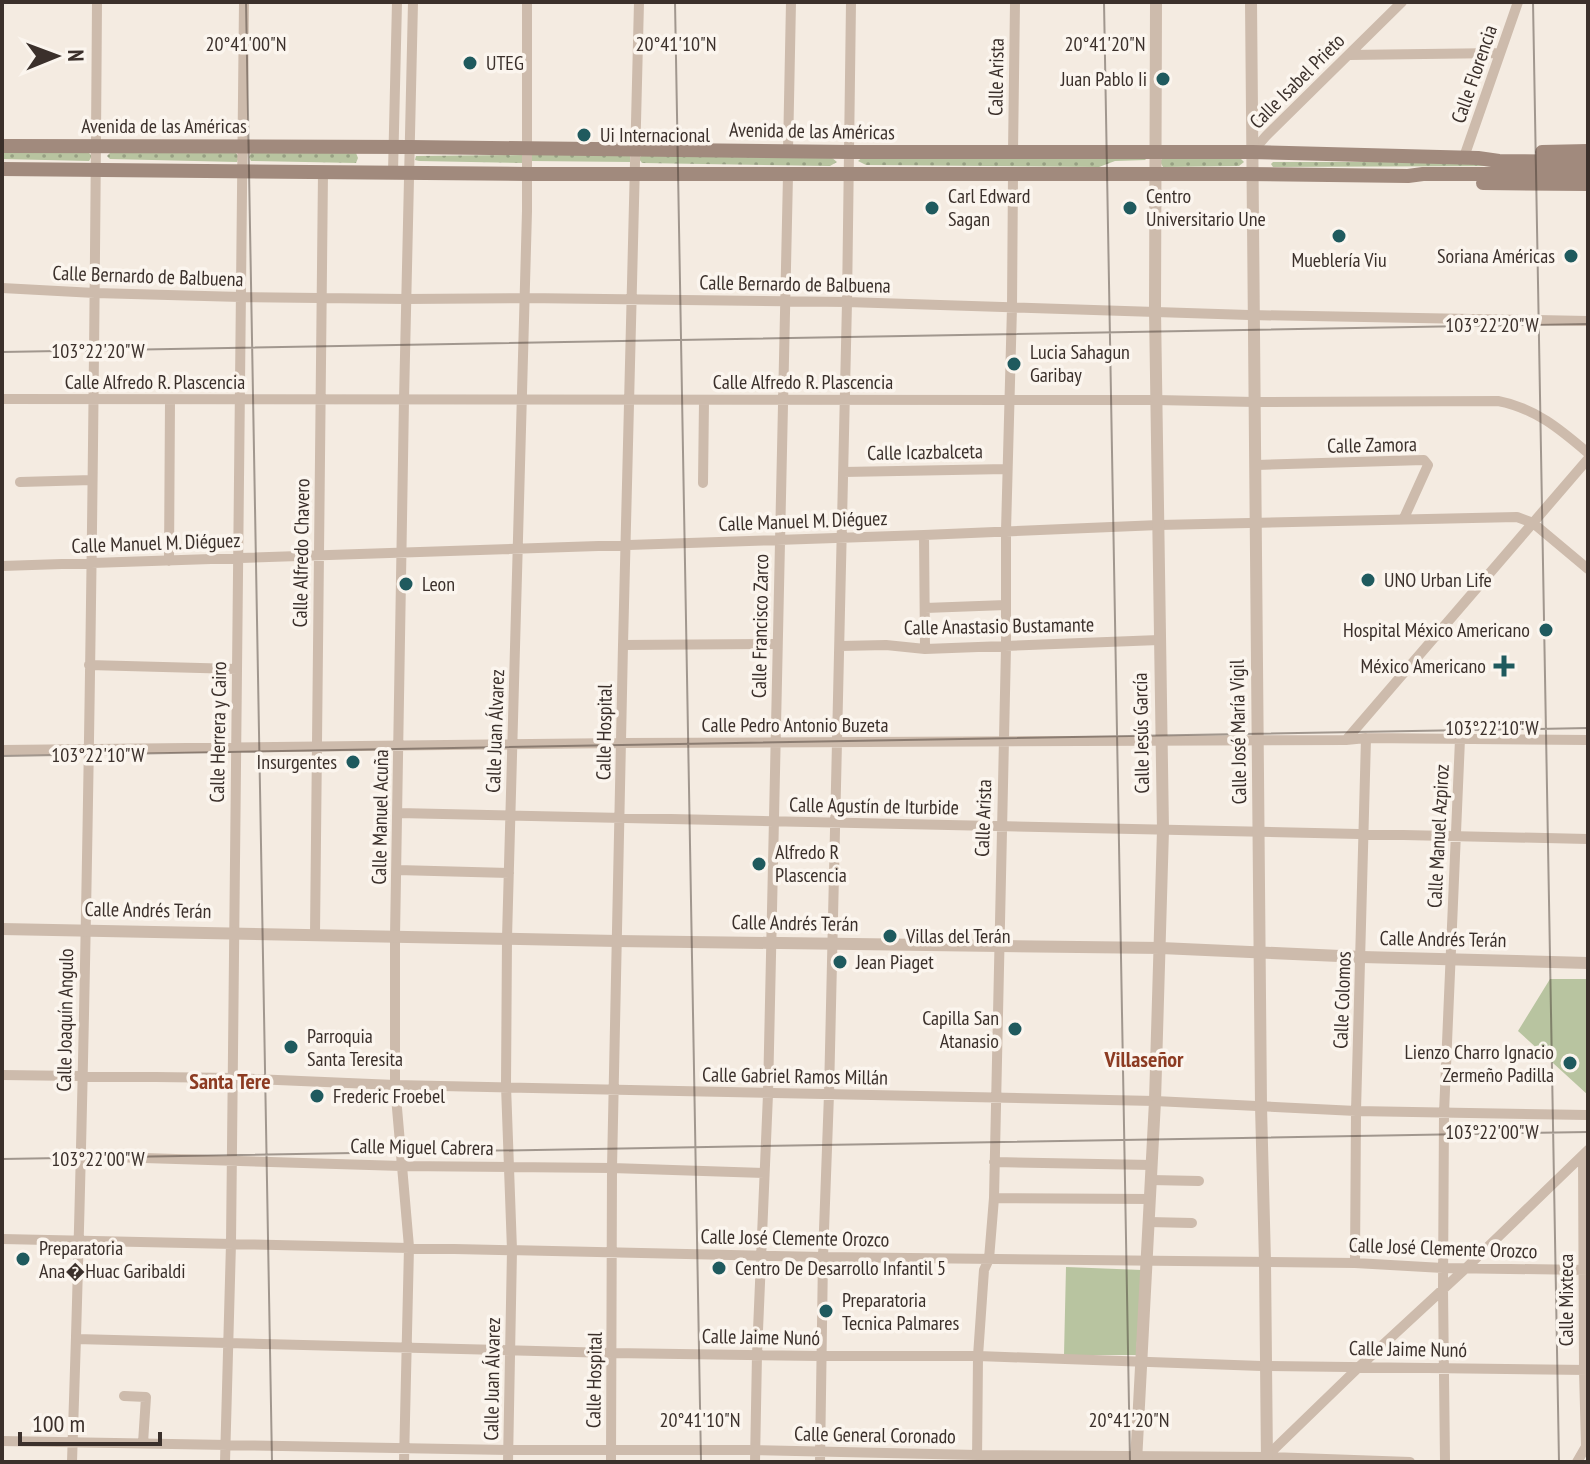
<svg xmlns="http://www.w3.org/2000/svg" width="1590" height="1464" viewBox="0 0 1590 1464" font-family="'PT Sans Narrow',sans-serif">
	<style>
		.grass { fill: #b8c4a0 }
		.garden { fill: url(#garden-dots) }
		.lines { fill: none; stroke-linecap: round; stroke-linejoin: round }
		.minor { stroke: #cdbbac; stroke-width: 10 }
		.tertiary { stroke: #cdbbac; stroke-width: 12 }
		.secondary { stroke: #a18a7d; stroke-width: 14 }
		.ticks { fill: none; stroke: #3b302b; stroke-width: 2; stroke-opacity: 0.45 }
		.poi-dot { fill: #1f5a5e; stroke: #fbf5ee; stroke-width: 3 }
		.labels { text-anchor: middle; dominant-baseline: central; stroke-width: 7; stroke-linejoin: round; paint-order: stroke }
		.poi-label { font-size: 20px; fill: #3b302b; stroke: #fbf5ee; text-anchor: start }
		.street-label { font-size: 20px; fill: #3b302b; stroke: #fbf5ee }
		.neighbourhood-label { font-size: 22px; font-weight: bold; fill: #8c3b22; stroke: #fbf5ee }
		.ticks-label { font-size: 20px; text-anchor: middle; fill: #3b302b; stroke: #fbf5ee; stroke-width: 7; stroke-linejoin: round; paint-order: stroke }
	</style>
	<defs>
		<pattern id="garden-dots" width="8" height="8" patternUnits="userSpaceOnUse" patternTransform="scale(2)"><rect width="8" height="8" fill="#b8c4a0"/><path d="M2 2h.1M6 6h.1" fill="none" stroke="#97a083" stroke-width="1.8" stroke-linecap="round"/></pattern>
	</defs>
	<rect width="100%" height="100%" fill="#f4ebe1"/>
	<path class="grass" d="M1550,979h38v116l-70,-64z
		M1066,1267l76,3 -6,85h-72z"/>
	<path class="garden" d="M2,151l86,1 4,4 -3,5 -87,-2z
		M111,152l125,1 3,4 -2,5 -127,-3 -3,-3z
		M251,153h105l2,5 -2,5 -105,-2 -2,-4z
		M530,153l100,2v7l-100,-1z
		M642,154l189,3 6,5 -7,4 -188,-3 -3,-4z
		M523,155l2,8 -106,-2 -4,-1 1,-4z
		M865,155l279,3 2,2 -31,1 -16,6 -233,-2 -8,-4z
		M1162,158h78l4,4 -5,4 -76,1 -3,-5z
		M1273,162h215v4l-215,1 -2,-3z"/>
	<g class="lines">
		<path class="minor" d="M1349,55l151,-2
			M788,151l3,-149
			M1013,152l2,-150
			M1252,152l14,-16 136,-134
			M1464,157l54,-155
			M393,172l4,-170
			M2,288l93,5 146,4 165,2 119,-1 322,4 402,13 339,6
			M2,399l1154,1 99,2 243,-1c37,7 62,28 90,52
			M1256,465l168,-5 4,5 -24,53
			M843,472l164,-3
			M20,482l72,-2
			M703,483l1,-82
			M924,535l1,114
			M169,561l1,-161
			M2,566l922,-31 235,-10 358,-8 16,6 55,46
			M925,608l81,-3
			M623,645l154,-1
			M840,646l46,-1 39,4 234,-9
			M89,665l148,4
			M1346,740l242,-281
			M2,750l620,-7 724,-3 20,-2 222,2
			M398,813l1190,26
			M397,870l112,3
			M315,934l8,-762
			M2,1075l231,3 162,7 760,16 201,10 232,4
			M1583,1155l1,215 2,76
			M80,1156l322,10 210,2 152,5
			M994,1162l158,3
			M1151,1180l48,1
			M994,1198l156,1
			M1149,1222l43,1
			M2,1239l821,18 532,6 88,5 145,2
			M1355,1263l1,-152 10,-373
			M76,1339l536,14 209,3h157l284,10 326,4
			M124,1396l22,1 -3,46
			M2,1441l506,9h248l221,5 290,2 143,5
			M1265,1458l95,-92 106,-98 122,-118
			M72,1462c1,-42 3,-83 4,-125 13,-445 18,-890 21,-1335
			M225,1462l6,-219 13,-1241
			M404,1462l5,-215 -14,-162v-149l9,-536 9,-398
			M508,1462l4,-212 -6,-164 1,-148 20,-727v-209
			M611,1462l1,-294 11,-523 16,-643
			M755,1462l2,-108 11,-260 20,-919
			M820,1462l3,-205 6,-163 18,-792 4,-300
			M977,1462l1,-106 6,-86 5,-11 5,-61 12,-551v-116l6,-224 1,-133
			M1445,1462l-2,-173 1,-176 16,-374
			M1577,1462l11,-19"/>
		<path class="tertiary" d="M1251,2l10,1104 4,156 2,200
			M2,929l615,12 544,7 201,9 226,6
			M1136,1462l19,-361 8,-271 -8,-519 1,-309"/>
		<path class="secondary" d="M2,146l409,1 439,5h402l226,6 21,3 89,1
			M1542,152l46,-1
			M2,169l526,5h718l162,2 15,-2h165
			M1483,183l105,1"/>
	</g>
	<path class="ticks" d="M246,2l26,1460M675,2l26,1460M1104,2l26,1460M1533,2l26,1460M2,352l1586,-28M2,756l1586,-28M2,1159l1586,-27"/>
	<g class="poi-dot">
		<circle cx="470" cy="63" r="8"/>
		<circle cx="1163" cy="79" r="8"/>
		<circle cx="584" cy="135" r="8"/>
		<circle cx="932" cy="208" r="8"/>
		<circle cx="1130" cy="208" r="8"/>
		<circle cx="1339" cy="236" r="8"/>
		<circle cx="1571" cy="256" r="8"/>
		<circle cx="1014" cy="364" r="8"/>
		<circle cx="1368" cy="580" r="8"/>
		<circle cx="406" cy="584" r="8"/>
		<circle cx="1546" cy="630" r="8"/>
		<path d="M1500 654h8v8h8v8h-8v8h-8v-8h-8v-8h8z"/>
		<circle cx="353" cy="762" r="8"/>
		<circle cx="759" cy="864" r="8"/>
		<circle cx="890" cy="936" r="8"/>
		<circle cx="840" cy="962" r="8"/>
		<circle cx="1015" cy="1029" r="8"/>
		<circle cx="291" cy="1047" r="8"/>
		<circle cx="1570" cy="1063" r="8"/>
		<circle cx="317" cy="1096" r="8"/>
		<circle cx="23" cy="1259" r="8"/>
		<circle cx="719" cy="1268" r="8"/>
		<circle cx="826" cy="1311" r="8"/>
	</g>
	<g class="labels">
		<g class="poi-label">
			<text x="486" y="63">UTEG</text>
			<text x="1147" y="79" text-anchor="end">Juan Pablo Ii</text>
			<text x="600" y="135">Ui Internacional</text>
			<text x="948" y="196">Carl Edward<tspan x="948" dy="23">Sagan</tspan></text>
			<text x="1146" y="196">Centro<tspan x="1146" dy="23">Universitario Une</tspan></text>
			<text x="1555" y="256" text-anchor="end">Soriana Américas</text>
			<text x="1339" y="260" text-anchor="middle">Mueblería Viu</text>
			<text x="1030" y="352">Lucia Sahagun<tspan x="1030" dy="23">Garibay</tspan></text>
			<text x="1384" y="580">UNO Urban Life</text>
			<text x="422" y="584">Leon</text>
			<text x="1530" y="630" text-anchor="end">Hospital México Americano</text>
			<text x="1486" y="666" text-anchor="end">México Americano</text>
			<text x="337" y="762" text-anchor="end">Insurgentes</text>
			<text x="775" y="852">Alfredo R<tspan x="775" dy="23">Plascencia</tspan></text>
			<text x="906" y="936">Villas del Terán</text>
			<text x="856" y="962">Jean Piaget</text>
			<text x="999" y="1018" text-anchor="end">Capilla San<tspan x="999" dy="23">Atanasio</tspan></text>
			<text x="307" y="1036">Parroquia<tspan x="307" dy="23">Santa Teresita</tspan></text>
			<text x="1554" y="1052" text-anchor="end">Lienzo Charro Ignacio<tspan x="1554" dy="23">Zermeño Padilla</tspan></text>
			<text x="333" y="1096">Frederic Froebel</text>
			<text x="39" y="1248">Preparatoria<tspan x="39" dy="23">Ana�Huac Garibaldi</tspan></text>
			<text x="735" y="1268">Centro De Desarrollo Infantil 5</text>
			<text x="842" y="1300">Preparatoria<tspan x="842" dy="23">Tecnica Palmares</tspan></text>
		</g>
		<g class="street-label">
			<text transform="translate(1474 74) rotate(-71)">Calle Florencia</text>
			<text transform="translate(996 77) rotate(-89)">Calle Arista</text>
			<text transform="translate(1297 81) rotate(-45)">Calle Isabel Prieto</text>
			<text x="164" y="126">Avenida de las Américas</text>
			<text transform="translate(812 131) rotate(1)">Avenida de las Américas</text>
			<text transform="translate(148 276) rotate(2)">Calle Bernardo de Balbuena</text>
			<text transform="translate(795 284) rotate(1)">Calle Bernardo de Balbuena</text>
			<text x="155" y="382">Calle Alfredo R. Plascencia</text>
			<text x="803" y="382">Calle Alfredo R. Plascencia</text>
			<text transform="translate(1372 445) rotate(-1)">Calle Zamora</text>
			<text transform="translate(925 452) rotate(-1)">Calle Icazbalceta</text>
			<text transform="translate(803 521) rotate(-2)">Calle Manuel M. Diéguez</text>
			<text transform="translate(156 543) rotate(-2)">Calle Manuel M. Diéguez</text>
			<text transform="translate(301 553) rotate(-89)">Calle Alfredo Chavero</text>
			<text transform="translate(760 626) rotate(-89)">Calle Francisco Zarco</text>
			<text transform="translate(999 626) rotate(-1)">Calle Anastasio Bustamante</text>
			<text x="795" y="725">Calle Pedro Antonio Buzeta</text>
			<text transform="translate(495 731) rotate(-88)">Calle Juan Álvarez</text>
			<text transform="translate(218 732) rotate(-89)">Calle Herrera y Cairo</text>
			<text transform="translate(604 732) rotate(-89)">Calle Hospital</text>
			<text transform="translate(1238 732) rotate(-91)">Calle José María Vigil</text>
			<text transform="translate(1141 733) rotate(-91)">Calle Jesús García</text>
			<text transform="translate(874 806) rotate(1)">Calle Agustín de Iturbide</text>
			<text transform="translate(380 817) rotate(-89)">Calle Manuel Acuña</text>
			<text transform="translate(983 818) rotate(-88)">Calle Arista</text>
			<text transform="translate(1438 836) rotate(-87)">Calle Manuel Azpiroz</text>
			<text transform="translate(148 910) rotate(1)">Calle Andrés Terán</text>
			<text transform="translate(795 923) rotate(1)">Calle Andrés Terán</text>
			<text transform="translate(1443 939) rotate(1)">Calle Andrés Terán</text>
			<text transform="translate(1342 1000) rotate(-88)">Calle Colomos</text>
			<text transform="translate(65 1020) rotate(-89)">Calle Joaquín Angulo</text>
			<text transform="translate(795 1076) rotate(1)">Calle Gabriel Ramos Millán</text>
			<text transform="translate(422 1147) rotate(1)">Calle Miguel Cabrera</text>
			<text transform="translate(795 1238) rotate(1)">Calle José Clemente Orozco</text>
			<text transform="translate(1443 1248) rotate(2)">Calle José Clemente Orozco</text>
			<text transform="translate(1566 1300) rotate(-90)">Calle Mixteca</text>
			<text transform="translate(761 1337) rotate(1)">Calle Jaime Nunó</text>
			<text transform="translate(1408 1349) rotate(1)">Calle Jaime Nunó</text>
			<text transform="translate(492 1379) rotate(-89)">Calle Juan Álvarez</text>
			<text transform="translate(594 1380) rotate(-89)">Calle Hospital</text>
			<text transform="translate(875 1435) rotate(1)">Calle General Coronado</text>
		</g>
		<g class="neighbourhood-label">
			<text x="1144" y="1059">Villaseñor</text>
			<text x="230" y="1081">Santa Tere</text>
		</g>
	</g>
	<g class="ticks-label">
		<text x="246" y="51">20°41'00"N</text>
		<text x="676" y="51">20°41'10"N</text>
		<text x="1105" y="51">20°41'20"N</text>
		<text x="1492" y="332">103°22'20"W</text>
		<text x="98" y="358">103°22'20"W</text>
		<text x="1492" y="735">103°22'10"W</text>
		<text x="98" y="762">103°22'10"W</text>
		<text x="1492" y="1139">103°22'00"W</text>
		<text x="98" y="1166">103°22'00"W</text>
		<text x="700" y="1427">20°41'10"N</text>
		<text x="1129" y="1427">20°41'20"N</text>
	</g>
	<rect width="1590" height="1464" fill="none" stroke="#3b302b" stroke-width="8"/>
	<g transform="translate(56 56) rotate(89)" stroke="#fbf5ee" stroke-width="6" paint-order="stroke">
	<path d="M0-6L14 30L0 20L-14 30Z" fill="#3b302b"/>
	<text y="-12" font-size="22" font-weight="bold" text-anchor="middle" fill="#3b302b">N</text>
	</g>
	<path d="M20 1432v12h140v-12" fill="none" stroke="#3b302b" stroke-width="4"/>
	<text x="32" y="1432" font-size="24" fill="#3b302b" stroke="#fbf5ee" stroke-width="6" paint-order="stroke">100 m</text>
</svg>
